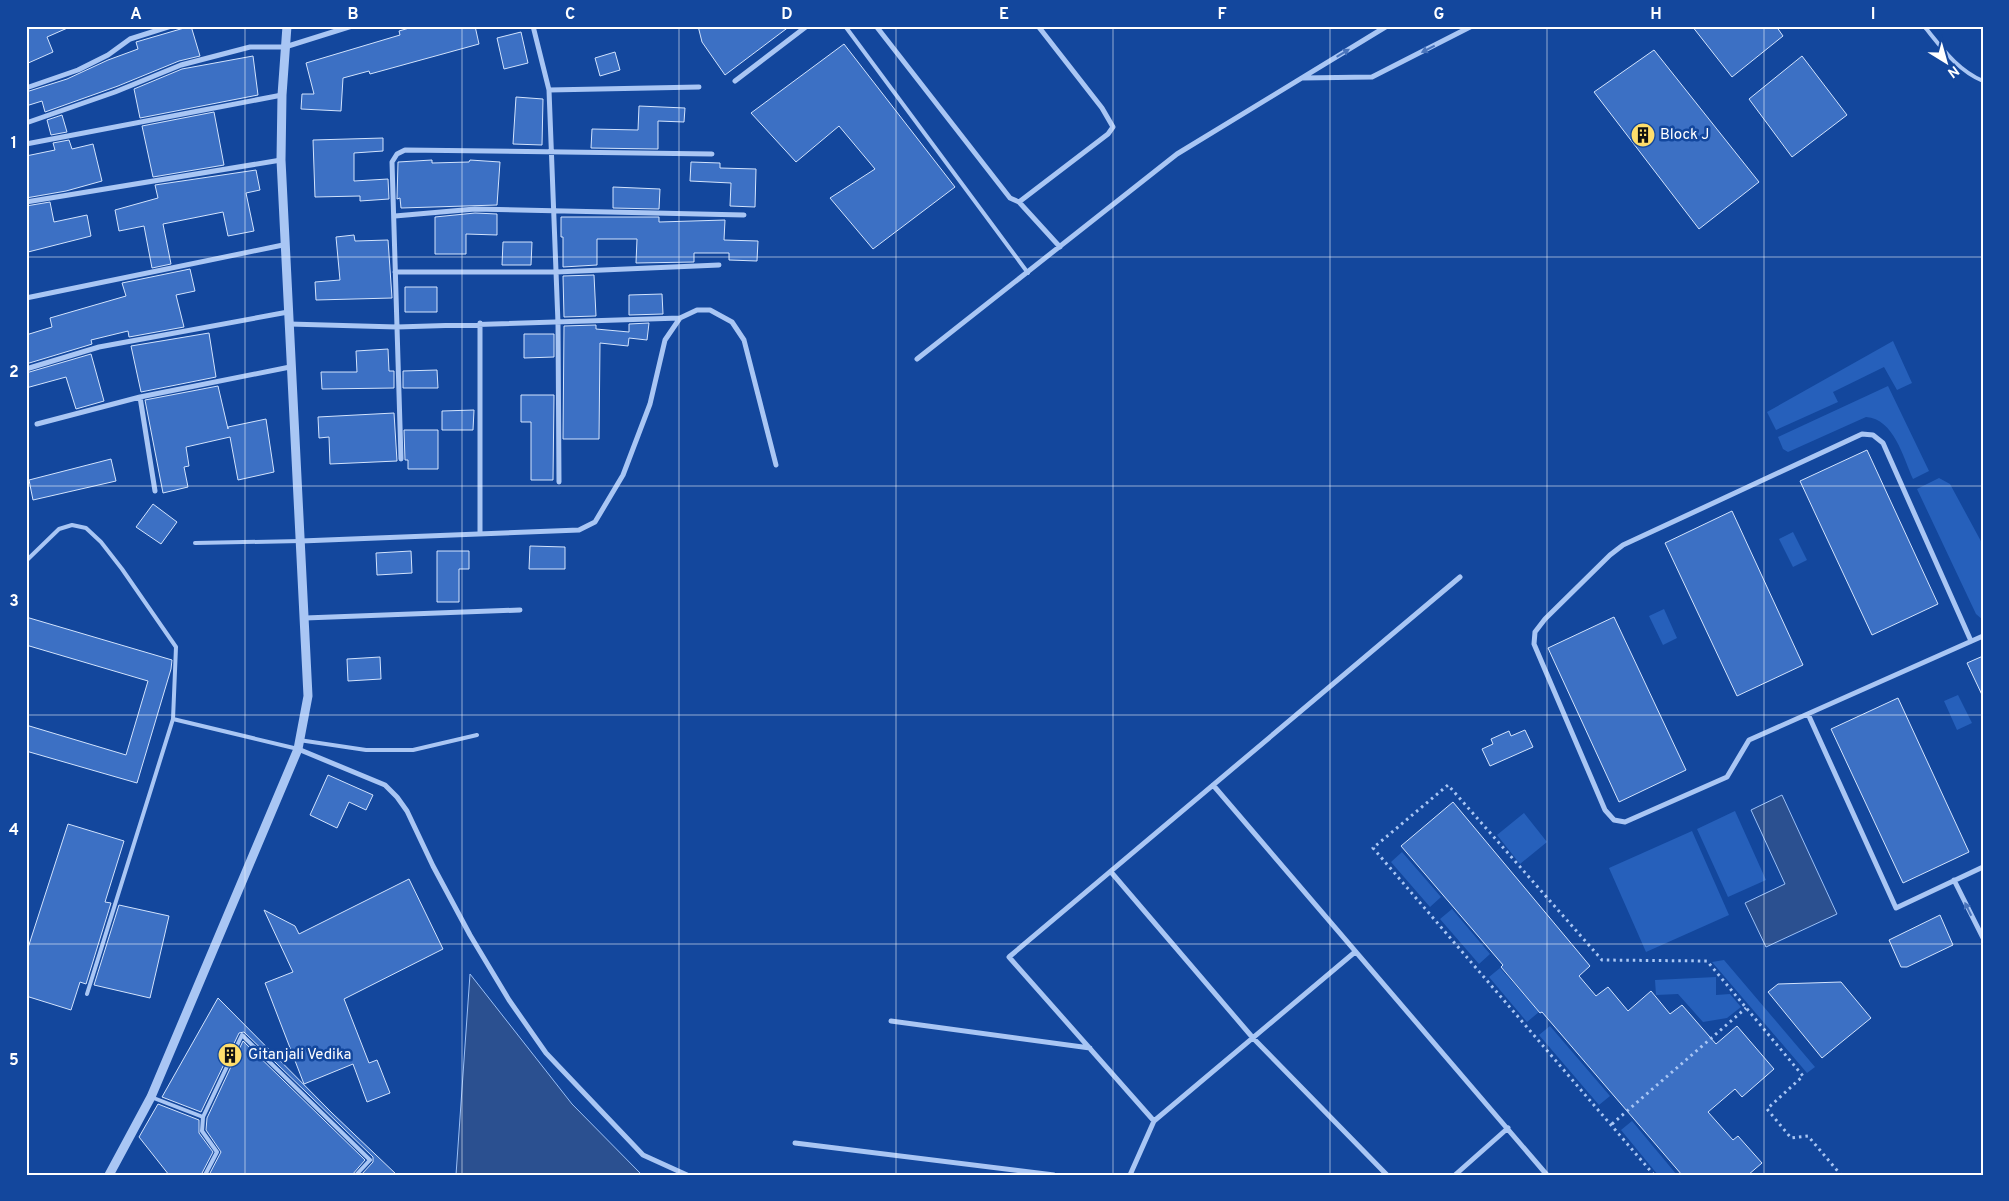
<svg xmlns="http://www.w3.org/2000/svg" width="2009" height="1201" viewBox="0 0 2009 1201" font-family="Overpass,sans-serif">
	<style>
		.green { fill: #2660bb }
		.water { fill: #2b5090; stroke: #9bc0f7 }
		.building { fill: #3c70c4; stroke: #d2e3fd }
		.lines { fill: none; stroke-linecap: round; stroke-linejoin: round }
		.path { stroke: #a9c6f4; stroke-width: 3; stroke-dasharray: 2.5 4; stroke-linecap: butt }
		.service { stroke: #a9c6f4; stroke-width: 4 }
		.minor { stroke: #a9c6f4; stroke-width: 5 }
		.tertiary { stroke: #a9c6f4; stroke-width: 9 }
		.oneway { fill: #4873bb }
		.grid { fill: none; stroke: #fff; stroke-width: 1; stroke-opacity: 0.55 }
		.labels { text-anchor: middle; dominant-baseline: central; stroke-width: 5; stroke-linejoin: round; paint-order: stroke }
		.poi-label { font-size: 15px; fill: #fff; stroke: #13479d; text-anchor: start }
		.neatline { fill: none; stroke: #fff; stroke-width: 2 }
		.grid-label { font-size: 16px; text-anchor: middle; font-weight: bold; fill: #fff }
	</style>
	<rect width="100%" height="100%" fill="#13479d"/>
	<path class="green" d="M1893,341l19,42 -15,7 -13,-23 -51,25 5,10 -62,28 -9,-18z
		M1888,386l41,85 -16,8c-10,-22 -19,-60 -47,-62l-78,35 -5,-3 -5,-12z
		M1939,478l11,6 33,61v75l-7,-6 -59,-125z
		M1793,532l14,28 -14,7 -14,-28z
		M1664,609l13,29 -14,7 -14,-29z
		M1958,695l14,28 -15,7 -13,-29z
		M1735,811l31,69 -38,17 -31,-68z
		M1524,813l23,29 -27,22 -23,-29z
		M1692,831l37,84 -83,37 -37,-84z
		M1402,852l39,45 -11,10 -39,-45z
		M1452,909l38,45 -11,10 -39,-45z
		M1724,960l91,107 -8,6 -95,-111z
		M1500,968l39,44 -12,10 -38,-45z
		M1716,977v18l14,-1 11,13 -14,11 -24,4 -25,-28 -22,1 -1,-15z
		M1550,1026l60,70 -11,9 -60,-70z
		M1632,1121l45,54h-19l-37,-45z"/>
	<path class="water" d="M1782,795l55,119 -71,33 -21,-44 40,-19 -34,-74z
		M470,974l102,130 70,71h-186z"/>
	<path class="building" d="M26,26h46l-25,11 6,15 -27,12z
		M191,26l9,30 -21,5 -61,25 -73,26 -3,-11 -16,5v-14l41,-13 41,-19 30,-11 -2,-7z
		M416,26h59l4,18 -109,30 -1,-3 -26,7 -2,33 -40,-2 1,-15h12l-8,-31 94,-28 -1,-4z
		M698,26h92l-65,49 -23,-33z
		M1692,26h84l7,10 -51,41z
		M521,32l7,31 -24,6 -7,-31z
		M844,44l111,143 -82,62 -43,-51 45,-29 -36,-43 -43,36 -45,-49z
		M1654,50l105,132 -60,47 -105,-137z
		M615,52l5,18 -20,6 -5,-18z
		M253,56l5,39 -118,23 -6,-29 48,-20z
		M1802,56l45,59 -55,42 -43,-58z
		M516,97l27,2 -1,46 -29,-1z
		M639,106l46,2 -1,14 -26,-1v28l-67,-1 1,-19 46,1z
		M214,112l10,53 -71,12 -11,-51z
		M62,115l5,17 -16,3 -4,-15z
		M383,138v13l-29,2v28l34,-2 1,20 -29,2v-5l-45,1 -2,-57z
		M69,140l3,9 21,-5 9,37 -36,10 -40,7v-42l29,-6 -2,-7z
		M432,160v3l37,-1 1,-2 30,2 -3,43 -96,3 -1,-10 -3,1 1,-37z
		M691,162l29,1v5l36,1 -1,38 -25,-1 1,-23 -41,-2z
		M256,170l4,20 -14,3 8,38 -26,5 -5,-24 -60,12 8,40 -19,4 -8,-42 -25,5 -4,-21 43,-12 -3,-13z
		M613,187l47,2 -1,20 -46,-1z
		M50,202l4,20 33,-7 4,21 -63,16 -2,-46z
		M475,213l22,1v21l-31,-1v20h-31v-37z
		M561,217h98v5l66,-2 -1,20 34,1 -1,20 -28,-1v-7h-35v9l-58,1 1,-24h-40v26l-34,2v-30h-2z
		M354,235l1,6 33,-1 4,58 -76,2 -1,-18 25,-2 -4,-43z
		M503,242h29l-1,23h-29z
		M190,269l5,22 -19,4 8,32 -55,10 -1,-6 -37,9 1,4 -3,1 -63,19v-29l26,-8 -2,-9 76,-22 -4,-13z
		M594,275l2,41 -32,1 -1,-41z
		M405,287h32v25h-32z
		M662,294l1,20 -34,1v-20z
		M649,323l-2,17 -18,-2 -1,8 -28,-3 -1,96h-36l1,-113 32,-1v4l33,3v-8z
		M209,333l7,44 -75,15 -10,-46z
		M524,334h30v23l-30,1z
		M388,349l1,22h5v17l-72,1 -1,-17h36l-1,-21z
		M91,354l13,47 -28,8 -10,-32 -40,11v-15z
		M437,370l1,18h-35v-17z
		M218,386l10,43v-2l38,-8 8,53 -36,8 -8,-43 -44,10 3,19 -5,1 4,20 -25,6 -18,-93z
		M521,395h33l-1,85h-22v-58h-10z
		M474,410l-1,20h-31v-19z
		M394,413l3,48 -67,3 -1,-27 -10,1 -1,-21z
		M404,430h34v39h-30v-9h-3z
		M1867,450l71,154 -66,31 -72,-154z
		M111,459l5,22 -83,19 -4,-20z
		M153,504l24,18 -16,22 -25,-17z
		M1732,511l71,154 -66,31 -72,-153z
		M530,546l35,1v22h-36z
		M411,551l1,22 -35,2 -1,-22z
		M437,551h32v18h-10v33h-22z
		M26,617l146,43 -1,9 -34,114 -111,-32v-26l100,30 22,-74 -122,-36z
		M1614,617l72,153 -67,32 -71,-154z
		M1983,656v41l-16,-34z
		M380,657l1,22 -33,2 -1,-22z
		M1898,698l71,154 -66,31 -72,-154z
		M1525,730l8,17 -43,19 -8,-17 11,-5 -2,-5 18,-8 2,5z
		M328,775l45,20 -7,15 -17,-8 -12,26 -27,-13z
		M1453,802l137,164 -11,10 17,20 12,-9 20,24 23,-20 19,23 12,-9 34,39 21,-18 37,43 -32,28 -7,-8 -27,23 25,28 5,-4 24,27 -14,12h-66l-140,-163 -2,1 -39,-46 2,-2 -102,-119z
		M68,824l56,17 -19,61 6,1 -25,81 -6,-2 -9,28 -45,-14v-42z
		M409,879l34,70 -99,50 25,64 8,-3 13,33 -23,9 -14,-38 -49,20 -39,-101 28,-11 -29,-62 31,16 4,8z
		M119,905l50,11 -19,82 -56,-13z
		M1940,915l13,30 -46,22h-6l-12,-27z
		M1841,982l30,36 -49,40 -54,-66 10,-8z
		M218,998l114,115 65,62h-36l12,-13v-5l-129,-125 -5,1 -38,79 -39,-15z
		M243,1041l122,119 -13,15h-143l12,-23 -15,-22 1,-12z
		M158,1104l41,16v13l14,19 -12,23h-32l-30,-38z"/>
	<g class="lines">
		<path class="path" d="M1612,1124l134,-116
			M1654,1175l-281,-327 75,-63 154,175 105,1 96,115 -36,33 24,29 17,-2 33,39"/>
		<path class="service" d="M845,26l183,247
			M1924,26c18,22 33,44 59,55
			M195,543l106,-2
			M26,561l33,-32 13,-4 14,3 15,14 21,27 54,78 -3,72 125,30
			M299,740l67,10h47l64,-15
			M87,994l86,-275
			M151,1097l52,20
			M205,1175l12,-23 -15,-21 1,-14 39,-82 128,125 -14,15"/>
		<path class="minor" d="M533,26l16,64 9,233 1,159
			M876,26l134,172 9,4 89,-68 5,-7 -11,-19 -64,-82
			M1302,78l70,-1 100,-51
			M735,81l72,-55
			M26,88l52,-18 30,-15 22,-16 41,-13
			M549,90l150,-3
			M26,123l89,-31 66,-27 69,-18h35l67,-21
			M26,144l256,-49
			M26,202l255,-42
			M1019,202l41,45
			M395,216l80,-7 269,6
			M395,272h161l163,-7
			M26,298l257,-53
			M289,324l108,3 283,-9
			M917,359l260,-205 210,-128
			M26,369l73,-22 189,-35
			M140,397l15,94
			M37,424l103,-27 150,-30
			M401,459l-9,-297 5,-8 8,-4 307,4
			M480,534v-211
			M301,541l278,-11 16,-8 28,-47 27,-71 15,-64 15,-22 17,-8h13l22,12 12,18 32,125
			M305,618l215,-8
			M1971,641l-88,-198 -10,-8 -11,-1 -239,111 -13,10 -65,64 -10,13 -1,12 71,166 9,10 11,2 102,-45 22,-37 234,-104
			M1808,714l88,194 87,-41
			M298,749l87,36 12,12 10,14 26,55 37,69 39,65 37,53 97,102 44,20
			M1213,785l334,390
			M1111,872l142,166 134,137
			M1954,880l29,58
			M891,1021l199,27
			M1154,1121l-145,-164 451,-380
			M795,1143l259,32
			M1130,1175l24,-54 201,-169
			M1455,1175l53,-47"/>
		<path class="tertiary" d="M109,1175l42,-78 147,-348 10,-53 -27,-536 1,-65 5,-69"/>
	</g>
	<defs><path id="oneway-solid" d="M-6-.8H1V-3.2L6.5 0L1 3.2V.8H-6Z" transform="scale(1.25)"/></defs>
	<g class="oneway">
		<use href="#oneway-solid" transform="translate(1428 49) rotate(153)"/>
		<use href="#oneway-solid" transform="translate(1343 53) rotate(-31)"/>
		<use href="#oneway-solid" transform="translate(1968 909) rotate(-116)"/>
	</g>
	<path class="grid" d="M245,26v1149M462,26v1149M679,26v1149M896,26v1149M1113,26v1149M1330,26v1149M1547,26v1149M1764,26v1149M26,257h1957M26,486h1957M26,715h1957M26,944h1957"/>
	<defs>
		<symbol id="building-disc" viewBox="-11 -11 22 22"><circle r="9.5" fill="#ffde6c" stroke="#13479d"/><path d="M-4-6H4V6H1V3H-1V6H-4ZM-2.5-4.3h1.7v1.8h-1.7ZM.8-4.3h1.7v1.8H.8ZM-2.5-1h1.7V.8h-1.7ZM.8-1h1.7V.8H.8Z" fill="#111"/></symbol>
	</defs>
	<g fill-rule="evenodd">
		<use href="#building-disc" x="1629" y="121" width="28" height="28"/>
		<use href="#building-disc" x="216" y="1041" width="28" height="28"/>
	</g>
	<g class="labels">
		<g class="poi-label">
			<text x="1660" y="135">Block J</text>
			<text x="248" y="1055">Gitanjali Vedika</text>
		</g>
	</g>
	<rect width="2009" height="1201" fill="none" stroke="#13479d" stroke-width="55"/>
	<g transform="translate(1946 62) rotate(143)" stroke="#13479d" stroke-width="4" paint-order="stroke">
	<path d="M0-4L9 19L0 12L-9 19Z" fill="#ffffff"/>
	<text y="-8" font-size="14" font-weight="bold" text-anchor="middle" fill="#ffffff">N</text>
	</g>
	<rect x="28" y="28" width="1954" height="1146" class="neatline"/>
	<g class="grid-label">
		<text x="136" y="19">A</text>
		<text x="353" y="19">B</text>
		<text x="570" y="19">C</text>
		<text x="787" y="19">D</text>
		<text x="1004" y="19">E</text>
		<text x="1222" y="19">F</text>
		<text x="1439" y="19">G</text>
		<text x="1656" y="19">H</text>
		<text x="1873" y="19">I</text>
		<text x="14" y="148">1</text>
		<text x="14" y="377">2</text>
		<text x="14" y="606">3</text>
		<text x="14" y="835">4</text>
		<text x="14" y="1065">5</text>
	</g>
</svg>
